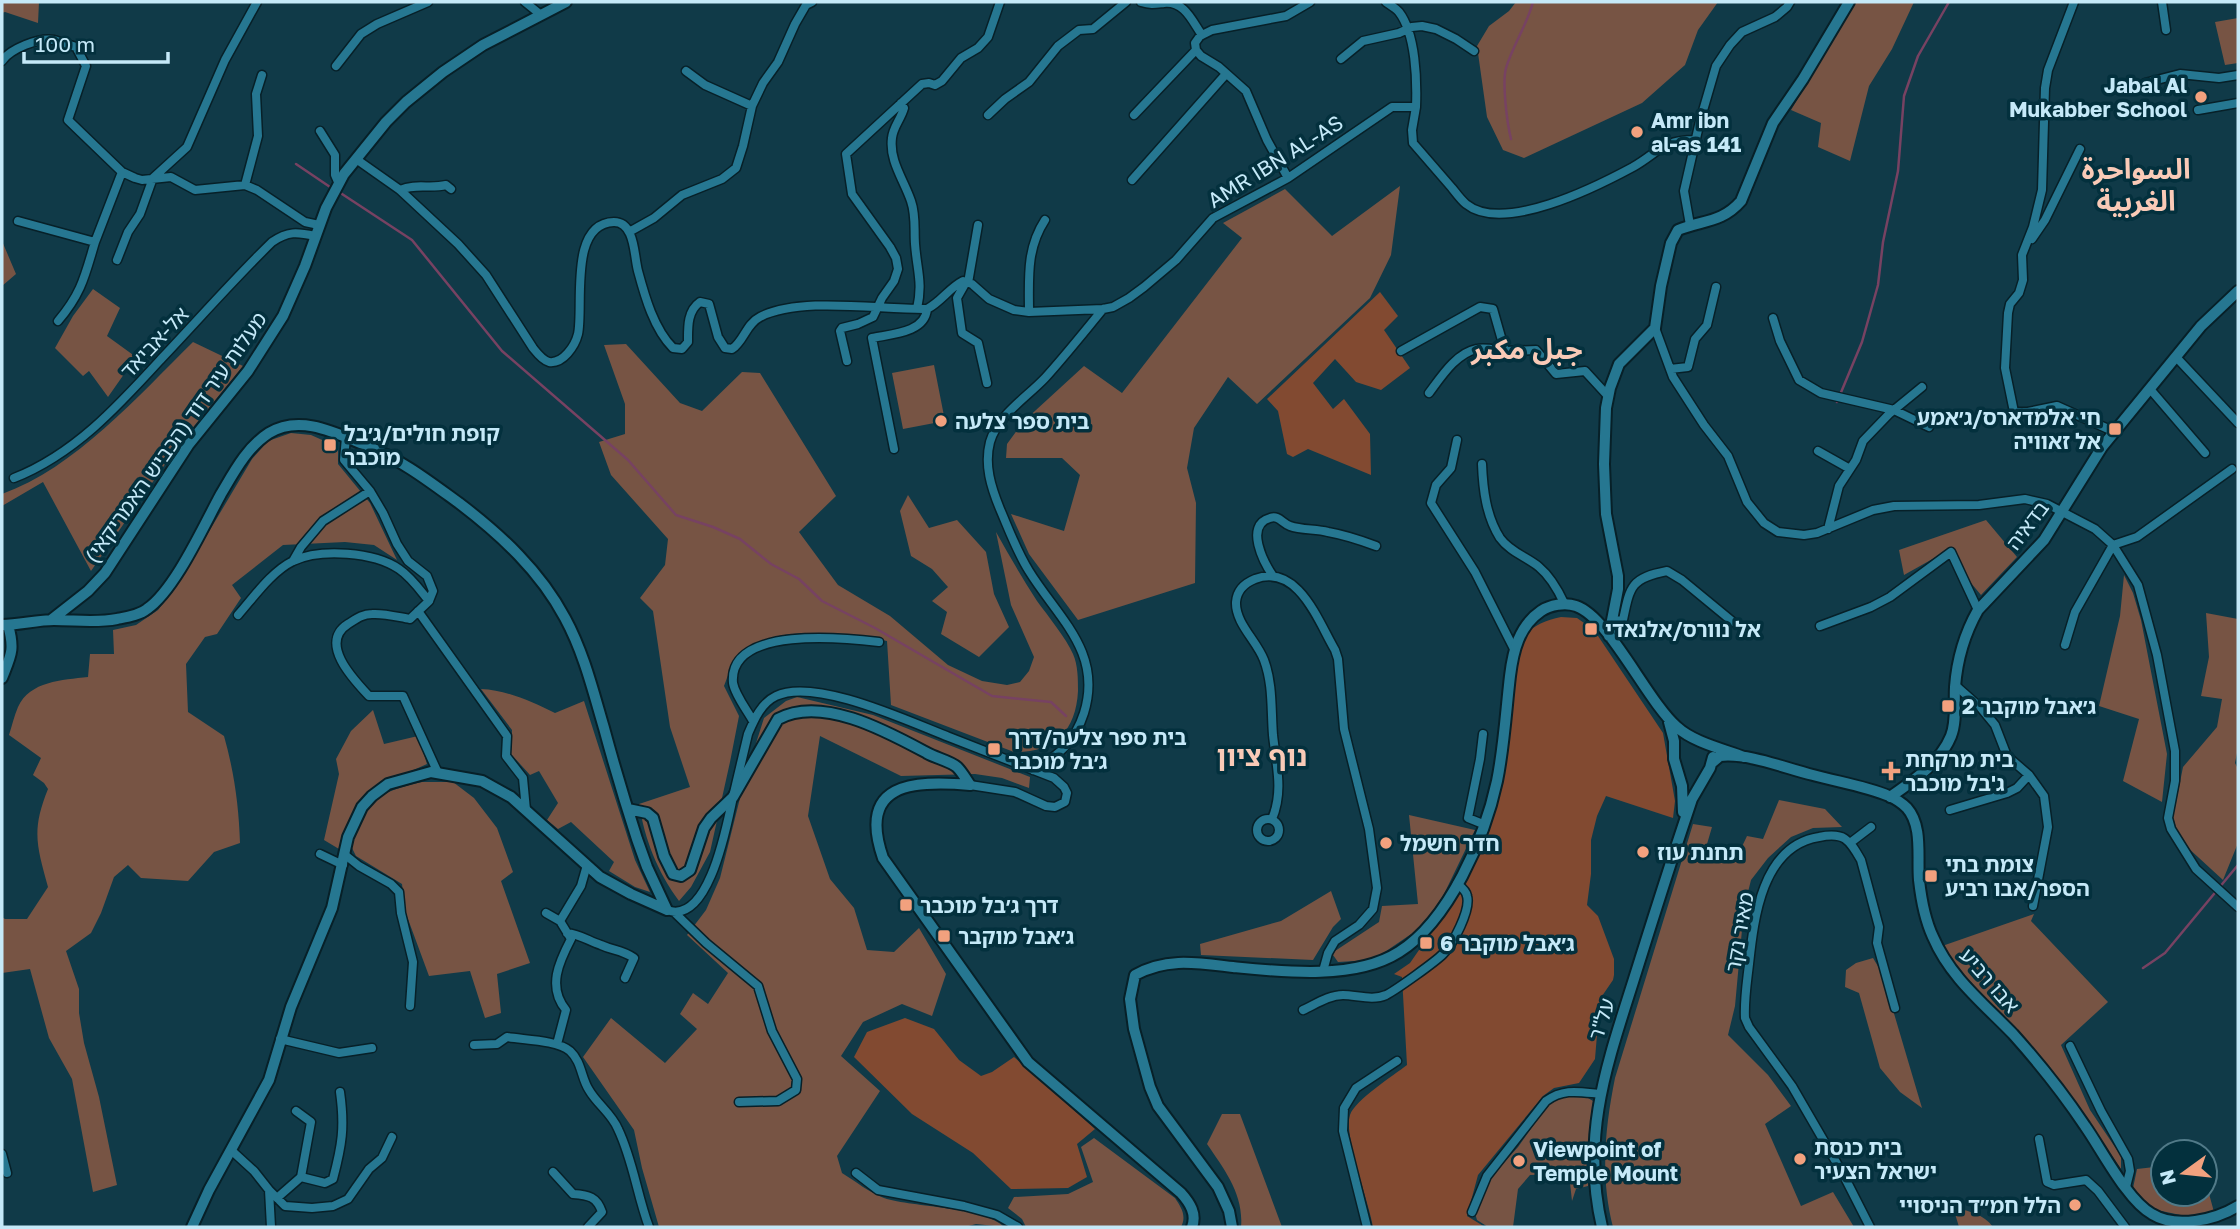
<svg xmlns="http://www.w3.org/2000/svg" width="2240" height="1229" viewBox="0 0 2240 1229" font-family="'Golos Text','Noto Sans Arabic','Noto Sans Hebrew',sans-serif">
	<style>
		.green { fill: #775444 }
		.forest { fill: #824a31 }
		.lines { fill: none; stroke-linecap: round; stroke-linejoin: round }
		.stream { stroke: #774262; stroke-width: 2.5 }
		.street-casing { stroke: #072028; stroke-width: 11 }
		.secondary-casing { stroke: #072028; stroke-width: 14 }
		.street { stroke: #267791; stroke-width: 8 }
		.secondary { stroke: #267791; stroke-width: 10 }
		.poi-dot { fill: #f2a17e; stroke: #03303d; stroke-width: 2.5 }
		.labels { text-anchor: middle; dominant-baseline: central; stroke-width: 7; stroke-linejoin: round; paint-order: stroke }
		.poi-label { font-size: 21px; font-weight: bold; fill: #c5e9f8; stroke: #03303d; text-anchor: start }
		.street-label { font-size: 21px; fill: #c5e9f8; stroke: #03303d }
		.district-label { font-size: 28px; font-weight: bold; fill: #f9cab7; stroke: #03303d }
	</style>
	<rect width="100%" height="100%" fill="#103a48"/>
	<path class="green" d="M2,2h37l-1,21 -33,-11 -3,1z
		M1516,2h202l-20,28 -13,35 -43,38 -118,55 -21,-8 -16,-33 -10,-71 12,-20 20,-15z
		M1856,2h58l-22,47 -23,37 -19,75 -32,-14 3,-24 -30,-13z
		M2238,18v45l-13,2 -10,-43z
		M1400,186l-9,69 -21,43 -113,106 -29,-27 -34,51 -7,40 9,35 -1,80 -117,37 -49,-66 -18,-40 53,17 16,-56 -18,-17h-56l1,-14 17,-23 60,-55 38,27 120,-155 -19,-15 62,-34 47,47z
		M2,241l14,33 -14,12z
		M93,289l27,19 -13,28 29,21 -28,40 -19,-26 -6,5 -28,-28 18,-32z
		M193,342l50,24 -66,81 -86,124 -48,-89 -41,24v-12c73,-26 136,-98 191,-152z
		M626,344l54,59 22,8 40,-39 18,1 76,123 -37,36 39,53 52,31 58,49 34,16 25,4 13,-3 9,-11 5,-14 -23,-52 -15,-73c13,23 26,46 41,69 11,15 29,37 36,53 5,11 5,25 5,37 -2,40 -24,62 -64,61l-123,-47 -4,-64c-42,-7 -115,-19 -149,15 -7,6 -10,21 -14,30l15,30 -9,46 -20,90 -19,35 -12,14c-22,-30 -34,-61 -40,-97l51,-17 -20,-60 -17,-116 -13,-13 25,-33 3,-26 -57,-64 -12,-33 26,-8v-30l-21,-59z
		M934,365l11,56 -42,8 -11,-56z
		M291,433l20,2 27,12v17l32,39 27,57 -23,-15 -29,-3 -62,3 -51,40 9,13 -24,36 -12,3 -19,27 2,48 36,24c10,35 15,71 16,107l-26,9 -26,29 -47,-3 -13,-13 -14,12 -13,36 -10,20 -25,18 13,38v24l5,30 15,54 18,88 -24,7 -21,-113 -23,-41 -19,-69 -28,4v-56l3,2h22l21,-32c-11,-41 -17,-56 0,-98l-4,-6 -11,-8 8,-17 -32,-23c3,-9 5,-19 9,-28 12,-26 44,-27 70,-30l2,-23h24l-1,-24 23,-5 22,-15 18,-23 76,-128 16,-18z
		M908,495l21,33 28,-8 29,32 8,42 15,33 -30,30 -38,-23 6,-22 -15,-11 16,-14 -16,-18 -21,-13 -11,-45z
		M1986,520l31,37 -36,38 -36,-43 -41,23 -5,-25z
		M2124,575l9,18 8,27 26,134 -5,48 -39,-21 16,-62 -40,-13 21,-90z
		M2206,613l32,6v129l-3,15 3,6v74l-15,37 -37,-34 -9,-15 -4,-14 10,-50 34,-40 5,-28 -21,-3 8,-39z
		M481,689c26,1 51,13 74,24l29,-12 51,159 15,32 -15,-5 -26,-16 5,-9 -43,-40 -13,7 -11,-9 11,-17 -19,-32 -9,4 -19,-21 1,-24z
		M797,697l76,18 157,62 -1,11 -27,-10 -27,-4 -74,2 -81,-40 -12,80 22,63 24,29 13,42 27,2 25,-24 27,46 -14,42 -30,-12 -39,18 -22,34 39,35 -43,65 5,17c13,8 28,20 42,25 30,10 100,8 120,29l-28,-3 -11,3h-306l-17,-59 -8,-38 -51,-73 28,-39 54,45 32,-34 -17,-15 13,-21 15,11 20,-31 -41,-38 19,-25 14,-32 25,-100 19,-60 22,-17z
		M373,710l11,34 34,-8 9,28 -56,25 -19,25 -13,35 -15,-9 15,-66 -3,-15 15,-28z
		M422,782h31l21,16 23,30 16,44 -12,9 29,82 -33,11 4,39 -16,5 -15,-47 -41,5 -24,-65 -3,-27 -46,-28 -6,-12c17,-44 27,-52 72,-62z
		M1779,800l46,9 17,18 -29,1 -22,9 -23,21 -17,22 -7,28 -9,98 -7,29 40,40 23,31 -26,18 36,82 32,-14 21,35h-241c-13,-50 -8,-99 2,-149l78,-254 19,3 -5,17 31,11 9,-19 16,3z
		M1409,815l66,15 -31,64 -21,32 -50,34 -35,2 -5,-7 2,-4 44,-29 3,-16 36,-2z
		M1331,891l10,28 -8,8 -20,33 -112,-5 -1,-11 81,-23z
		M2034,914l-3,7 77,81 -47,43 29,65 31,46v13l-48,-70 -36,-44 -74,-76 -18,-28v-6z
		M1873,958l9,15 40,135 -22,-16 -20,-24 -21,-75 -14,-6 1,-17 10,-7z
		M1560,1095l28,3 5,3 -3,23 -2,62 -12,3 -4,12 -3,-27 -39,1 -12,14 -5,38h-25l-11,-7 -2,-7 18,-38 25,-28 30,-42z
		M1222,1114h18l42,113h-41c3,-33 -17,-58 -34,-83z
		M1094,1138l81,60c6,9 12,18 6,29h-155l-4,-8 -14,-11 6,-11 54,-3 25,-12 -12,-35z
		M2163,1166v28h42v-15l9,33 -24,5 -38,-8 -19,-21 4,-19z
		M1953,1207c15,4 31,7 40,20h-34z"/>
	<path class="forest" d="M1380,292l18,24 -14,14 26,38 -29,22 -25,-8 -21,-23 -22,24 20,26 11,-10 26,35 1,41 -63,-26 -15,8 -6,-3 -9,-43 -11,-12z
		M1561,617l16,1 17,12 69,103 12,68 -2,17 -67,-22 -9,20 -6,24v34l-4,31 11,11 16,43v16l-1,5 -13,19 -5,60 -16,24 -25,5 -11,8 -65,79 -11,41 18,11h-112c-4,-25 -30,-92 -23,-112 5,-15 44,-40 57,-50l-5,-88 -8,-3 16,-11 43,-62 25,-54 46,-211c10,-11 22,-16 37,-19z
		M905,1018l29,11 25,31 22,16 11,-4 22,-15 81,72 -18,15 10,33 -19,11 -57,1 -38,-36 -61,-39 -58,-57 13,-25z"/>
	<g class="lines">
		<path class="stream" d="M1511,139c-4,-16 -9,-56 -5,-71 7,-23 21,-43 27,-66
			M296,164l37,25
			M339,192l73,48 90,111 126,109 48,55 37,12 27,12 31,25 28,15 23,22 53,27 117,68 59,6 15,14
			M1837,402l25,-60 16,-57 5,-43 15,-71 6,-75 14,-40 31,-54
			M2143,968l22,-15 73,-88"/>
		<defs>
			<path id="street" d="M525,2l16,13
				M1141,2c10,3 14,2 23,1 21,-2 28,18 38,32
				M1386,2c4,3 10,6 13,10 17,22 18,69 17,95
				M2074,2l-26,68 -3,18 -3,102 -9,37 -11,28 1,25 -4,13 -9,11 -2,9 -3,55 9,44h14l29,-6 58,26
				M2162,2l4,28
				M1341,59l22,-18 36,-8 13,-6 10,-1 14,3 20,10 18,12
				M2,61c8,-12 37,-24 52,-21 7,2 15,5 22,7l10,19 -18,54 54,52 13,6 7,2 29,-3 24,13 50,-5 12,5 48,32 14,3
				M336,66l25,-32 16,-10 51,-22
				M686,71l19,14 47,21
				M2145,83l35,-9 39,4 19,-3
				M901,103l3,5c-3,11 -11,19 -12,30 -3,23 12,42 19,63 5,14 3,28 4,43 2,27 8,38 2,65
				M2198,110l40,-7
				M988,115l17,-16 24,-17 29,-36 21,-16 14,-1 33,-27
				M1134,115l62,-65
				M320,131l15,24v20l3,7
				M356,159l44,31 58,54 28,31 47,73c4,5 9,12 16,14 14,2 26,-16 29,-28 6,-27 -10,-111 36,-112 8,0 13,5 16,12 5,11 5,25 8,37 7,26 16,58 35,77l9,1 6,-7c0,-14 -1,-31 12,-40l9,2 9,33 7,11 7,1c12,-8 14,-25 28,-32 41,-21 120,-7 167,-8 14,-7 22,-21 36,-28l9,3 17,15 25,11 15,2 74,-3 10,-2 16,-9 15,-11 32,-27 37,-42 75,-40 104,-71h24l-4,23 1,13c13,15 26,30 39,45 4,5 9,12 14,16 37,30 130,-17 167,-37 26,-15 29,-27 62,-27
				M1288,178l-21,-38 -21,-49 -27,-24 -18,-11 -5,-6 -1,-7 5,-7 12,-6 74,-14 24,-14
				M1132,180l94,-106
				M245,185l13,-49 -2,-42 6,-19
				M400,190c16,-7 30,-1 46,-5l5,4
				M18,221l77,21 27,-70
				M1690,225l-6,-34 16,-70 16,-55 14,-21 12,-13 33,-15 12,-10 3,-5
				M629,232l25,-14 28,-23 40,-16 14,-11 7,-22 9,-40 11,-23 15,-21 17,-38 11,-19 6,-3
				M2032,239l13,-19 35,-71
				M117,260l11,-28 12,-18 13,-36 34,-31 38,-87 32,-58
				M966,282l-9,16 5,35 16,10 9,40
				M968,283l10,-58
				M1029,312c0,-33 -3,-63 16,-92
				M1773,318l7,23 19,39 22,13 73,17 35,17
				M58,321c24,-28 27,-46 37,-79
				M1655,328l18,49 31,48 24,31 19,46 17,21 14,9 26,3 13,-2 56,-23 21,-4 85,-1 46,-6 22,5 48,25 18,16 25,40 19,70 18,96v30l-7,37 3,11 25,40 42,38
				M1401,351l79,-44 13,2 12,42 31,-1 20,24 29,-3 23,25
				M2176,357l62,66
				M847,361l-7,-30 2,-3 16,-4 15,-7 9,-19 12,-17 4,-12 -2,-11 -6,-11 -38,-53 -6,-40 76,-70 7,-1 6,2 7,-4 19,-23 17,-10 10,-11 12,-35
				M1670,369l18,-2 7,-28 12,-14 9,-38
				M2150,389l55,64
				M1429,393c12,-16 27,-40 48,-44 8,-2 19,1 28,2
				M346,437l-2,23 26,31 13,22 14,31 11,17 19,15 6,15 -4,10 -19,18c-12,-2 -26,-6 -38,-5 -10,0 -16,5 -24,10 -30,19 6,56 21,72h34l35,77
				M1457,440l-6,28 -15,17 -5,18 44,69 39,77
				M894,449l-22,-111c19,-4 53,-5 55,-29
				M1818,451l32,18
				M1482,464c1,25 4,52 18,74 10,14 27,19 39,29 12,10 19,23 25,36
				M14,478c61,-24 105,-73 148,-120 37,-39 72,-79 110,-116 16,-11 25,-10 43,-6
				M1828,529l11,-43 17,-26 7,-19 26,-27 33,-27
				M293,561l8,-14 22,-26 47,-30
				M1273,576c-9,-13 -29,-51 -3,-58 9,-3 12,5 20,8 11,4 26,3 38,6 17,3 32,8 48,14
				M418,611l89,125 -1,20 17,22 3,32
				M238,615c16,-18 33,-43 55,-54 28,-13 81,-9 106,8 12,8 21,21 30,32
				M1612,621l11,-1c7,-34 8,-42 44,-49l15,9 51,42
				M1820,626l51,-19 19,-10 61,-45 27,58
				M2065,645l10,-33 38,-67 24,-8 95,-68
				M1955,685l26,23 14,17 12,31 22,19 15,21 4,31 -15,79
				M753,721c-6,-11 -18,-26 -20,-38 -5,-58 113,-45 146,-41
				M1483,734l-3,25 -12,59 15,6
				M1033,770c26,-14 42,-29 51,-57 19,-61 -26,-95 -55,-142 -12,-19 -20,-41 -29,-62 -9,-22 -16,-44 -10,-67 8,-27 36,-44 55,-64 20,-22 39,-46 58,-69
				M1950,810l57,-17 10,-5 12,-13
				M1257 830a11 11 0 1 1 22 0a11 11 0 1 1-22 0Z
				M1272,819c12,-28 4,-55 1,-84 -2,-26 0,-51 -9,-75 -7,-19 -29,-37 -28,-58 1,-12 9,-19 19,-23 43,-16 63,42 80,71l3,9 6,70 25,100 8,59 -4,21 -14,16 -24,16 -7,12 -5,18
				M1850,843l21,-16
				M320,854l23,11
				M344,854l15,12 32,18 8,8 2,21 12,49 -3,44
				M667,910c42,16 60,-86 66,-113 5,-21 10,-42 15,-63 6,-14 13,-31 28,-38 39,-19 134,26 173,41 35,14 70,27 105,41l10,9 3,6 -2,9 -10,5 -9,-1 -31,-14 -45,-7
				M546,913l14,8
				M675,913l31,30 52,43 14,45 25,48 -1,11 -18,11 -39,1
				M567,933c12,1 22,8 34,12 13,6 19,4 33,13l-9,20
				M1303,1010c13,-6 26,-15 40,-15 13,0 30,6 43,0 10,-5 49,-33 57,-41 10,-10 28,-44 24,-58 -1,-6 -6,-9 -10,-12
				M280,1039l59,14 33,-5
				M557,1044l9,-34c-19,-23 -7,-48 5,-71l-11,-18 21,-35 6,-21
				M474,1045l23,-1 10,-7c17,3 50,3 63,14 12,11 11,27 19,39 8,14 23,24 29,39 15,31 19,66 31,98
				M2070,1046l31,65 27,48 2,12 -4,16
				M296,1111l15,11 -10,55
				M2039,1139l8,43 7,3 32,-5 12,11 27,36
				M231,1150l23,21 15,19 2,37
				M2,1154l5,19
				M553,1172l20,22c16,1 24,3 29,18l-14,15
				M856,1173l22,17 86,16 33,9 21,12
				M269,1190l16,16 27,2 21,-2 15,-7 21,-30 13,-11 10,-21
				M277,1198l24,-21 24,6 8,-4c9,-34 12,-52 7,-87
				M1472,1212l15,-36 59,-75c18,-13 33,-9 55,-7
				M1367,1227l-24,-96 1,-23 12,-20 41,-27
				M1870,1227l-27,-53 -51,-88 -43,-59 -4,-9c-1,-18 2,-36 4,-54 5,-46 13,-118 70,-127 25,-5 30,2 42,23l18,67 -2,16 18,65"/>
			<path id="secondary" d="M51,620l37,-29 17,-18 84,-129 59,-73 35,-55 22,-50 21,-58 18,-34 42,-52 20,-20 37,-30 40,-27 83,-43
				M2,625c17,0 35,-5 52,-5 21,0 43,3 63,-1 10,-2 23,-4 30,-10 28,-19 57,-84 74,-115 13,-22 26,-47 48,-61 31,-19 67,0 96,12 38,16 61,34 94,58 42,32 81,68 106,115 19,35 28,73 39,110 10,37 21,74 33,111l10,28 20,43
				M1609,636l9,-47v-13l-12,-62 -2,-50 2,-56 4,-20 9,-24 36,-36 6,-42 10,-43 7,-13c24,-10 44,-7 63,-29l32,-78 30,-44 46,-77
				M2,678c9,-23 13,-28 6,-53
				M1669,722l5,19v18l8,27 1,26
				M1713,762l7,-6c30,-3 64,12 93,19 25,7 52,11 76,21 7,3 13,7 18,12 16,18 10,49 12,72 2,18 6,40 14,57 17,40 50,66 80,97 26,29 50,59 72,92 17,24 42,74 67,88 24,15 63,6 86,-8
				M970,785c-58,-5 -113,-2 -87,73l145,204 153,131c9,10 16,21 11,34
				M1890,797c23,-16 50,-34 61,-61 6,-15 3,-33 4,-49 2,-27 10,-54 23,-77l66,-70 58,-93 99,-121 37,-35
				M628,809l19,4 6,5 11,38 9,18 8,2 9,-6 14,-42 7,-10 22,-21 45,-78c44,-24 110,13 149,34 9,5 23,8 30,14 5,5 9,12 13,18
				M192,1227l17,-37 60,-110 22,-73 41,-99 16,-71 14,-30 10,-11 16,-12 43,-12 51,9 29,16 89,80 31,17 36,16
				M1232,1227l-3,-16 -11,-24 -60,-81 -8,-19 -16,-58 -4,-30 5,-24c32,-18 63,-12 98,-8 50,5 122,13 166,-15 50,-31 86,-115 98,-171 7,-34 9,-71 13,-105 3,-25 9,-50 31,-65 9,-6 24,-9 35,-5 33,11 71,95 101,121 16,15 46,22 67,30
				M1602,1227c-21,-90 4,-160 31,-245 16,-51 32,-102 49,-153l10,-30 18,-31 3,-11"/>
		</defs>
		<use href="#street" class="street-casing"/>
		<use href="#secondary" class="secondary-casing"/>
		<use href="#street" class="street"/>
		<use href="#secondary" class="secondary"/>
	</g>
	<g class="poi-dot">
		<circle cx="2201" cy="97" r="7"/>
		<circle cx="1637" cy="132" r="7"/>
		<circle cx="941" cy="421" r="7"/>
		<rect x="2108" y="422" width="14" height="14" rx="3.5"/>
		<rect x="323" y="438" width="14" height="14" rx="3.5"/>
		<rect x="1584" y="622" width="14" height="14" rx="3.5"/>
		<rect x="1941" y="699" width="14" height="14" rx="3.5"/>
		<rect x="987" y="742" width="14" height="14" rx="3.5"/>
		<path d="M1887.5 760.5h7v7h7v7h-7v7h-7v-7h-7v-7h7z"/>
		<circle cx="1386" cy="843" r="7"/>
		<circle cx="1643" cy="852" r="7"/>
		<rect x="1924" y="869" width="14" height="14" rx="3.5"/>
		<rect x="899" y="898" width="14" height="14" rx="3.5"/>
		<rect x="937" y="929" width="14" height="14" rx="3.5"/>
		<rect x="1419" y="936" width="14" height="14" rx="3.5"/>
		<circle cx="1800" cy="1159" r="7"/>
		<circle cx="1519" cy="1161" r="7"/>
		<circle cx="2075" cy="1205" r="7"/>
	</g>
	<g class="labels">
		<g class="poi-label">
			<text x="2187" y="85" text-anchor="end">Jabal Al<tspan x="2187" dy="24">Mukabber School</tspan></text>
			<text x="1651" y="120">Amr ibn<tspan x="1651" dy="24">al-as 141</tspan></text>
			<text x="2101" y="417" text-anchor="end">חי אלמדארס/ג׳אמע<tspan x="2101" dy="24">אל זאוויה</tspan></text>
			<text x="955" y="421">בית ספר צלעה</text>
			<text x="344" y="433">קופת חולים/ג׳בל<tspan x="344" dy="24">מוכבר</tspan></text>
			<text x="1605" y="629">אל נוורס/אלנאדי</text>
			<text x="1962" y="706">ג׳אבל מוקבר 2</text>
			<text x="1008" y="737">בית ספר צלעה/דרך<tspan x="1008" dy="24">ג׳בל מוכבר</tspan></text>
			<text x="1905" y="759">בית מרקחת<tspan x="1905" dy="24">ג'בל מוכבר</tspan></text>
			<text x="1400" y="843">חדר חשמל</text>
			<text x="1657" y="852">תחנת עוז</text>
			<text x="1945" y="864">צומת בתי<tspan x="1945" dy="24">הספר/אבו רביע</tspan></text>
			<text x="920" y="905">דרך ג׳בל מוכבר</text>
			<text x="958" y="936">ג׳אבל מוקבר</text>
			<text x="1440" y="943">ג׳אבל מוקבר 6</text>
			<text x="1814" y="1147">בית כנסת<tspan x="1814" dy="24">ישראל הצעיר</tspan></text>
			<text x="1533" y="1149">Viewpoint of<tspan x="1533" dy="24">Temple Mount</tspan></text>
			<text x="2061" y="1205" text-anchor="end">הלל חמ״ד הניסויי</text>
		</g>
		<g class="street-label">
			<text transform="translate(1275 161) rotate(-32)">AMR IBN AL-AS</text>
			<text transform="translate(154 342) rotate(-47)">אל-אביאד</text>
			<text transform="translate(175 437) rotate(-55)">מעלות עיר דוד (הכביש האמריקאי)</text>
			<text transform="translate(2027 525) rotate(-53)">בדאיה</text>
			<text transform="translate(1739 932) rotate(-80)">מאיר נקר</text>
			<text transform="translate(1990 980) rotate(49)">אבו רביע</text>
			<text transform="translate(1601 1019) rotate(-72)">על"ר</text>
		</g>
		<g class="district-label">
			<text x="2136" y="168">السواحرة<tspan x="2136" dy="32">الغربية</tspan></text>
			<text x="1527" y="348">جبل مكبر</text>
			<text x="1262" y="755">נוף ציון</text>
		</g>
	</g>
	<rect width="2240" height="1229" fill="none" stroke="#c5e9f8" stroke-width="7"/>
	<g transform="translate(2184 1173) rotate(255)"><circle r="33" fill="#03303d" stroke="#517a88" stroke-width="2"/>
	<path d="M0-5L12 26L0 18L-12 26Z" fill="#f2a17e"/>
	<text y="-10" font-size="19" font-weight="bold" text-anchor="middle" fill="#c5e9f8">N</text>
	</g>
	<path d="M24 52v10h144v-10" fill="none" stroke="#c5e9f8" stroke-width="3.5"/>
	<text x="35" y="52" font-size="21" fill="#c5e9f8" stroke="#03303d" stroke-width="5" paint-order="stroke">100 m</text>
</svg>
